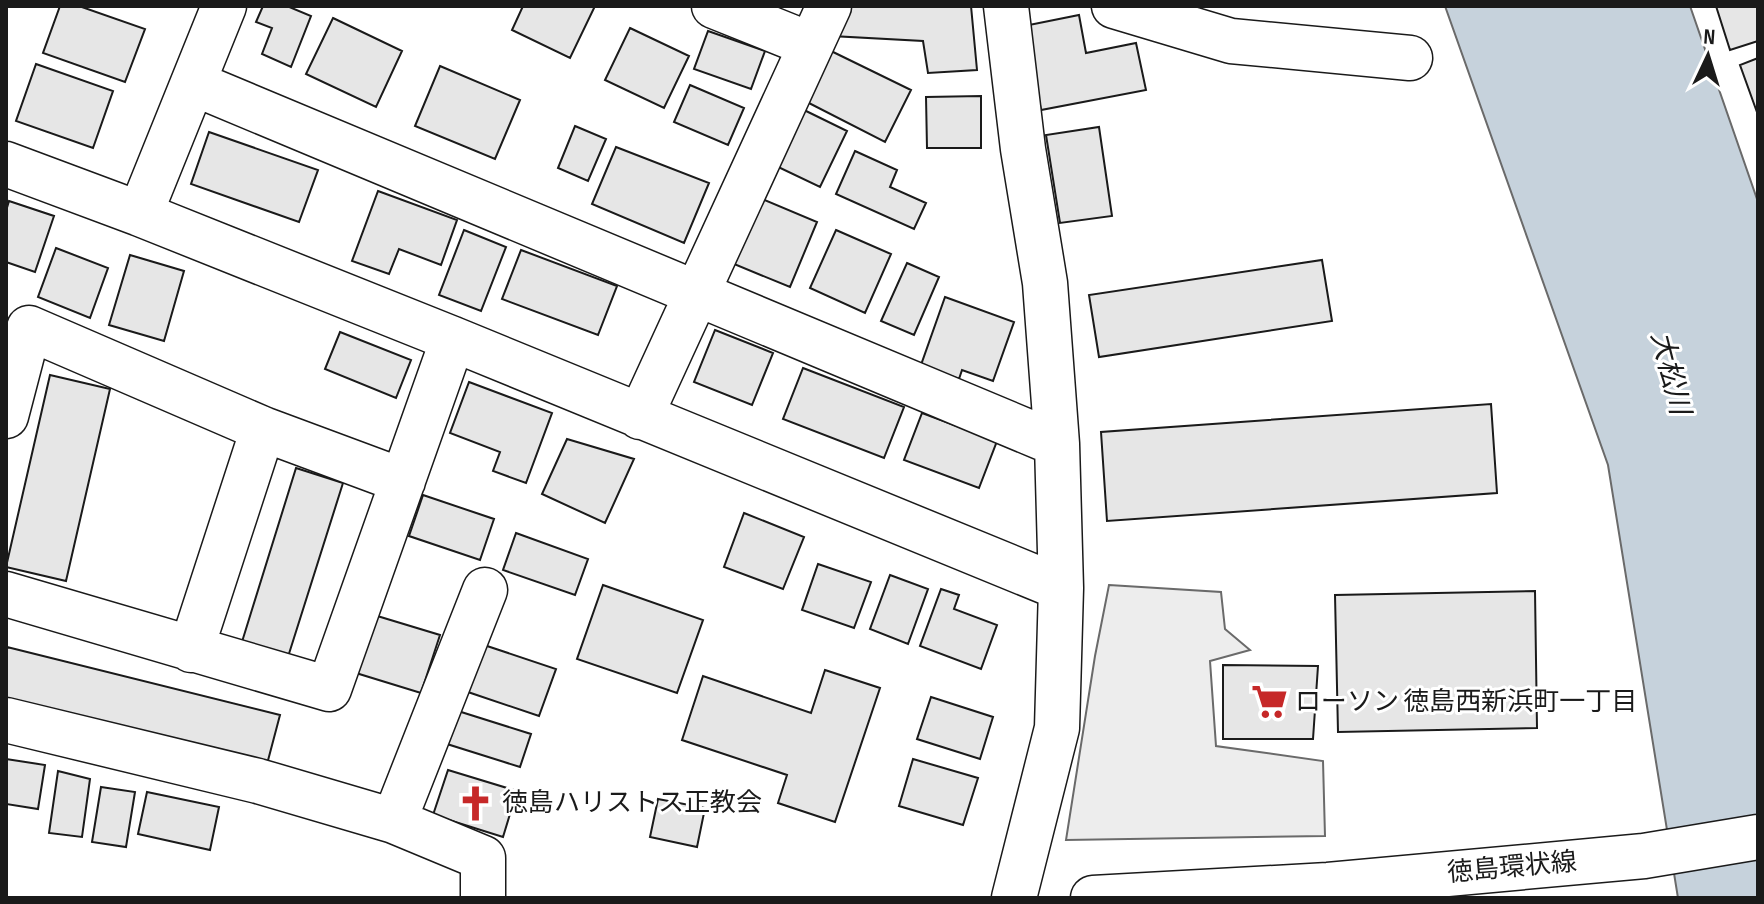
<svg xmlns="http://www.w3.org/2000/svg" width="1764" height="904" viewBox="0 0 1764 904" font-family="'Sofia Sans Condensed','Noto Sans JP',sans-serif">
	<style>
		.parking { fill: #ededed; stroke: #6a6a6a; stroke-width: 2 }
		.water { fill: #c6d2dc; stroke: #6a6a6a; stroke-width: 2 }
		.building { fill: #e6e6e6; stroke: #1a1a1a; stroke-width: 2 }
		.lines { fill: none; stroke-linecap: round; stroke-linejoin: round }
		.minor-casing { stroke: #1a1a1a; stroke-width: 47 }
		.major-casing { stroke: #1a1a1a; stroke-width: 47 }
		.minor { stroke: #fff; stroke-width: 44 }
		.major { stroke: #fff; stroke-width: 44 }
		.labels { text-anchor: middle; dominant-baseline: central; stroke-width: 6; stroke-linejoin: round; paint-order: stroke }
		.poi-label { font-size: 26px; fill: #1a1a1a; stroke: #fff; text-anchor: start }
		.street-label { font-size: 26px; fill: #1a1a1a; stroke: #fff }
		.water-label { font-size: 28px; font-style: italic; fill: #1a1a1a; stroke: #fff }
	</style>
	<rect width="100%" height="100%" fill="#fff"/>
	<path class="parking" d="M1109,585l112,7 4,37 25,21 -40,11 6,85 107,15 2,75 -259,4 29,-184z"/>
	<path class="water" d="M1445,6h245l68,196v696h-80l-70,-433z"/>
	<path class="building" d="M60,6h19l66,23 -20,53 -82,-29z
		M263,6h24l24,10 -20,51 -29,-13 10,-26 -16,-6z
		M523,6h72l-25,52 -58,-28z
		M846,6h125l6,64 -49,3 -5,-32 -91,-5z
		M1716,6h42v35l-28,9z
		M1079,15l7,38 50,-10 10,47 -105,20 -17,-84z
		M333,18l69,33 -26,56 -70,-33z
		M630,28l59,28 -25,52 -59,-28z
		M708,31l57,20 -14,38 -57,-20z
		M829,50l82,40 -26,52 -82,-42z
		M1758,58v57l-18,-50z
		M36,64l77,27 -20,57 -77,-27z
		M440,66l80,34 -25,59 -80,-33z
		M690,85l54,23 -16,37 -54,-23z
		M981,96v52h-54l-1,-51z
		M802,109l45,22 -27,56 -46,-22z
		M575,126l31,13 -18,42 -30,-13z
		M1099,127l13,89 -52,7 -14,-88z
		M209,132l109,38 -19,52 -108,-38z
		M616,147l93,36 -25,60 -92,-39z
		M855,151l42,19 -7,17 36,16 -12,26 -78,-35z
		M378,191l79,29 -16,45 -42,-16 -10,25 -37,-13z
		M762,199l55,23 -27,65 -56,-23z
		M9,201l45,15 -19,56 -29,-10v-51z
		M464,230l42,17 -25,64 -42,-16z
		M836,230l55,24 -26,59 -55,-25z
		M56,248l52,20 -18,50 -52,-21z
		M521,250l96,36 -19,49 -96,-36z
		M130,255l54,16 -20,70 -55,-16z
		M1322,260l10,61 -233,36 -10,-62z
		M907,263l32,14 -25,58 -33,-14z
		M945,297l69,25 -21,59 -31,-11 -3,9 -38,-14z
		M715,330l58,23 -21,52 -58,-23z
		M340,332l71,28 -15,38 -71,-29z
		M803,368l101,39 -20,51 -101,-39z
		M50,375l60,14 -44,192 -60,-14z
		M469,382l83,31 -26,70 -33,-12 7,-19 -50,-19z
		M1491,404l6,89 -390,28 -6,-89z
		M922,413l75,28 -18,47 -75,-28z
		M567,439l67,20 -29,64 -63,-29z
		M296,468l47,15 -56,177 -46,-15z
		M423,495l71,24 -14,41 -71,-24z
		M744,513l60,24 -21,52 -59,-22z
		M516,533l72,26 -13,36 -72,-25z
		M818,564l53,18 -17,46 -52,-18z
		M890,575l38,14 -20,55 -38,-15z
		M603,585l100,35 -26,73 -100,-34z
		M941,589l18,6 -5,14 43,16 -16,44 -61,-23z
		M1535,591l2,137 -199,4 -3,-137z
		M374,615l66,20 -19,58 -65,-20z
		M481,644l75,25 -17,47 -74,-25z
		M7,647l273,68 -14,53 -260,-65z
		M1223,665l95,1 -5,73h-90z
		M825,670l55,18 -45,134 -57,-19 9,-28 -105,-35 21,-64 108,37z
		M931,697l62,20 -13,42 -63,-20z
		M458,711l73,23 -11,33 -73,-23z
		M6,759l39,6 -7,44 -32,-5z
		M913,759l65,19 -15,47 -64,-19z
		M448,770l69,21 -14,46 -70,-22z
		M58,771l32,8 -8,58 -33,-4z
		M101,787l34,5 -9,55 -34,-5z
		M147,792l72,15 -9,43 -72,-16z
		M658,799l47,9 -8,39 -47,-10z"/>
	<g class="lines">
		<defs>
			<path id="minor" d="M714,6l97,39
				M1006,6l17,143 22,134 12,161 4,144 -4,140 -43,170
				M1114,6l117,35 179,17
				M193,83l864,361
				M6,164l134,50 313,125 608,249
				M140,214l84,-208
				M6,416l23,-88 234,101 -72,221
				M640,417l189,-411
				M263,429l140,52
				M6,594l323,95 124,-350
				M6,720l252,61 136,40 89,37v40
				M394,821l91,-231"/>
			<path id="major" d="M1093,898l235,-13 316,-29 114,-19"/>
		</defs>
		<use href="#minor" class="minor-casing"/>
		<use href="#major" class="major-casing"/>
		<use href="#minor" class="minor"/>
		<use href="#major" class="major"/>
	</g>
	<defs>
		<symbol id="supermarket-bare" viewBox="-9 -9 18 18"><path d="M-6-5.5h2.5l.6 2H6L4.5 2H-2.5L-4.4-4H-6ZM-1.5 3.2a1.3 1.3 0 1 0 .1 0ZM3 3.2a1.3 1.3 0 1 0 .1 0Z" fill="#c62828" stroke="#fff" stroke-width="2.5" paint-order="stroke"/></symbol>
		<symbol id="church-bare" viewBox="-9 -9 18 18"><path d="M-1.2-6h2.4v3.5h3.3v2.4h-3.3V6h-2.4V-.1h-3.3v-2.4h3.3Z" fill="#c62828" stroke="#fff" stroke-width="2.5" paint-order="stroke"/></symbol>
	</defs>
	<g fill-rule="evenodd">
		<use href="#supermarket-bare" x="1244" y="676" width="51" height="51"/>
		<use href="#church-bare" x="450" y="778" width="51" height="51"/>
	</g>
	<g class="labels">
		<g class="poi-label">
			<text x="1295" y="702">ローソン 徳島西新浜町一丁目</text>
			<text x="502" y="803">徳島ハリストス正教会</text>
		</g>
		<g class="street-label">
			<text transform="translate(1512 868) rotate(-5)">徳島環状線</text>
		</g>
		<g class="water-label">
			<text transform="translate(1670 373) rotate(76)">大松川</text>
		</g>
	</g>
	<rect width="1764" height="904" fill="none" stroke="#1a1a1a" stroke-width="16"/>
	<g transform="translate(1708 56) rotate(4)" stroke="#ffffff" stroke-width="6" paint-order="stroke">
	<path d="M0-6L14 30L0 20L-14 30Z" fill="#1a1a1a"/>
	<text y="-12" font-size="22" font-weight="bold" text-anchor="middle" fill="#1a1a1a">N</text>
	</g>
</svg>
